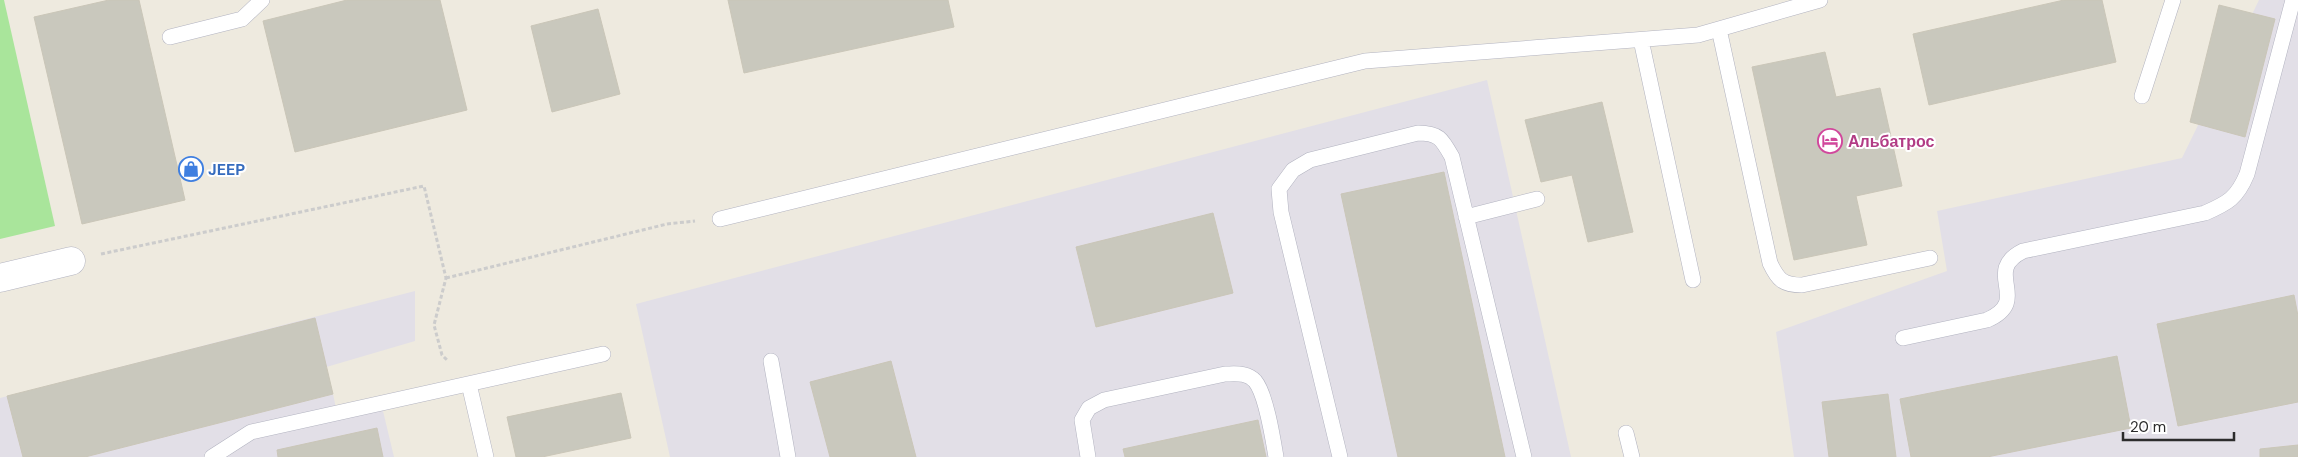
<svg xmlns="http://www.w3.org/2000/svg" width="2298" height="457" viewBox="0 0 2298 457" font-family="'DM Sans',sans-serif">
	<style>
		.industrial { fill: #e2dfe7 }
		.green { fill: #a9e59b }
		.building { fill: #c9c8bd; stroke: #cac6b8 }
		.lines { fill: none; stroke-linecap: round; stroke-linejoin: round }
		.service-casing { stroke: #b2b3c0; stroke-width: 16 }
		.minor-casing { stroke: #b2b3c0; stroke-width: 29 }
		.path { stroke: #ccc; stroke-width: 3; stroke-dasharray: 4 2.5; stroke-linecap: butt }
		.service { stroke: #fff; stroke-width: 15 }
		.minor { stroke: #fff; stroke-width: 28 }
		.labels { text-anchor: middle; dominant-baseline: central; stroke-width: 4; stroke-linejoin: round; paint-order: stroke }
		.hotel-label { font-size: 16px; font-weight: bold; fill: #b23c85; stroke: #fff; text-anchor: start }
		.shop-label { font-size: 16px; font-weight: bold; fill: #366cbe; stroke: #fff; text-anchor: start }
	</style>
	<rect width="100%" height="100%" fill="#eeeadf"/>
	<path class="industrial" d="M2259,0h39v457h-504l-18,-125 171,-61 -10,-60 245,-53z
		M1487,80l84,377h-901l-34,-153z
		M415,291v50l-92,27 10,26 4,19 46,-2 11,46h-394v-59z"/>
	<path class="green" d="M0,0h4l51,226 -55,13z"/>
	<path class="building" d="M109,0h30l46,200 -103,24 -48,-207z
		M347,0h93l27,110 -172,42 -32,-131z
		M728,0h220l6,27 -210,46z
		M2064,0h38l14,62 -187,43 -16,-71z
		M2219,5l56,14 -30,118 -55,-15z
		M598,9l22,85 -68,18 -21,-86z
		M1825,52l11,45 44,-9 22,98 -46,10 11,49 -73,15 -42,-193z
		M1602,102l31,130 -45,10 -16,-67 -31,7 -16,-62z
		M1444,172l61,285h-107l-57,-263z
		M1213,213l20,80 -137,34 -20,-80z
		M2294,295l4,21v86l-120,24 -21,-102z
		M315,318l18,76 -248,63h-62l-16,-61z
		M2117,356l14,72 -144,29h-76l-11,-58z
		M891,361l25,96h-86l-20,-75z
		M621,393l10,45 -89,19h-26l-9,-40z
		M1888,394l8,63h-67l-7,-55z
		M1258,420l8,37h-141l-2,-8z
		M377,428l6,29h-105l-1,-7z
		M2298,445v12h-38v-8z"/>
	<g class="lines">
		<defs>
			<path id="service" d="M1719,29l51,234c8,17 13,22 32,22l128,-27
				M170,37l72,-18 20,-19
				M1641,40l52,240
				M2142,96l31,-96
				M1466,217l71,-18
				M720,219l645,-158 333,-26 122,-35
				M1903,338l84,-18c46,-20 -6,-48 36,-69l182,-38c23,-10 32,-15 42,-39l46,-174
				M771,361l17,96
				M469,384l17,73
				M1626,433l6,24
				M212,457l39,-25 352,-78
				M1088,457l-6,-37 7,-12 15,-8 121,-26c10,0 22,-2 30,7 11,13 18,58 21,76
				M1340,457l-59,-245 -2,-23 14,-19 17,-10 108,-27c21,0 24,6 34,24l72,300"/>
			<path id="minor" d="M0,278l71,-17"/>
		</defs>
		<use href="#service" class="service-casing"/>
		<use href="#minor" class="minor-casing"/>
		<path class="path" d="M101,254l323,-68 22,92 -12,47 8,30 5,5
			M446,278l221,-54 28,-3"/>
		<use href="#service" class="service"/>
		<use href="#minor" class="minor"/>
	</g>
	<defs>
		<symbol id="hotel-ring" viewBox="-11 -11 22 22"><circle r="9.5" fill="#fff" stroke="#d1479c" stroke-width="1.5"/><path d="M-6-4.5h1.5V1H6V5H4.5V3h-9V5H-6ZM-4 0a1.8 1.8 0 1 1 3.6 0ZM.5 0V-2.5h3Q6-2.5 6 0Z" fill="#d1479c"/></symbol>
		<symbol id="shop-ring" viewBox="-11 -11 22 22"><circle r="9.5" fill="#fff" stroke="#3f7fe0" stroke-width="1.5"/><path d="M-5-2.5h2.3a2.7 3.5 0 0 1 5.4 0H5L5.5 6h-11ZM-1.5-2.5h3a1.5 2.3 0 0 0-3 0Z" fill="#3f7fe0"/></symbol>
	</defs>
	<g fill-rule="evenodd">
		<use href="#hotel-ring" x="1816" y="127" width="28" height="28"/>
		<use href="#shop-ring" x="177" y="155" width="28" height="28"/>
	</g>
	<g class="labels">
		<g class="hotel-label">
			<text x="1848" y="141">Альбатрос</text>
		</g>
		<g class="shop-label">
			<text x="208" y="169">JEEP</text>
		</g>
	</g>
	<path d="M2123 432v8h111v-8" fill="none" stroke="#2c2c2c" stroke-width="2.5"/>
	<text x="2130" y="432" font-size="15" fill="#2c2c2c" stroke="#ffffff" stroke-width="4" paint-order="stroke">20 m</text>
</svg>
